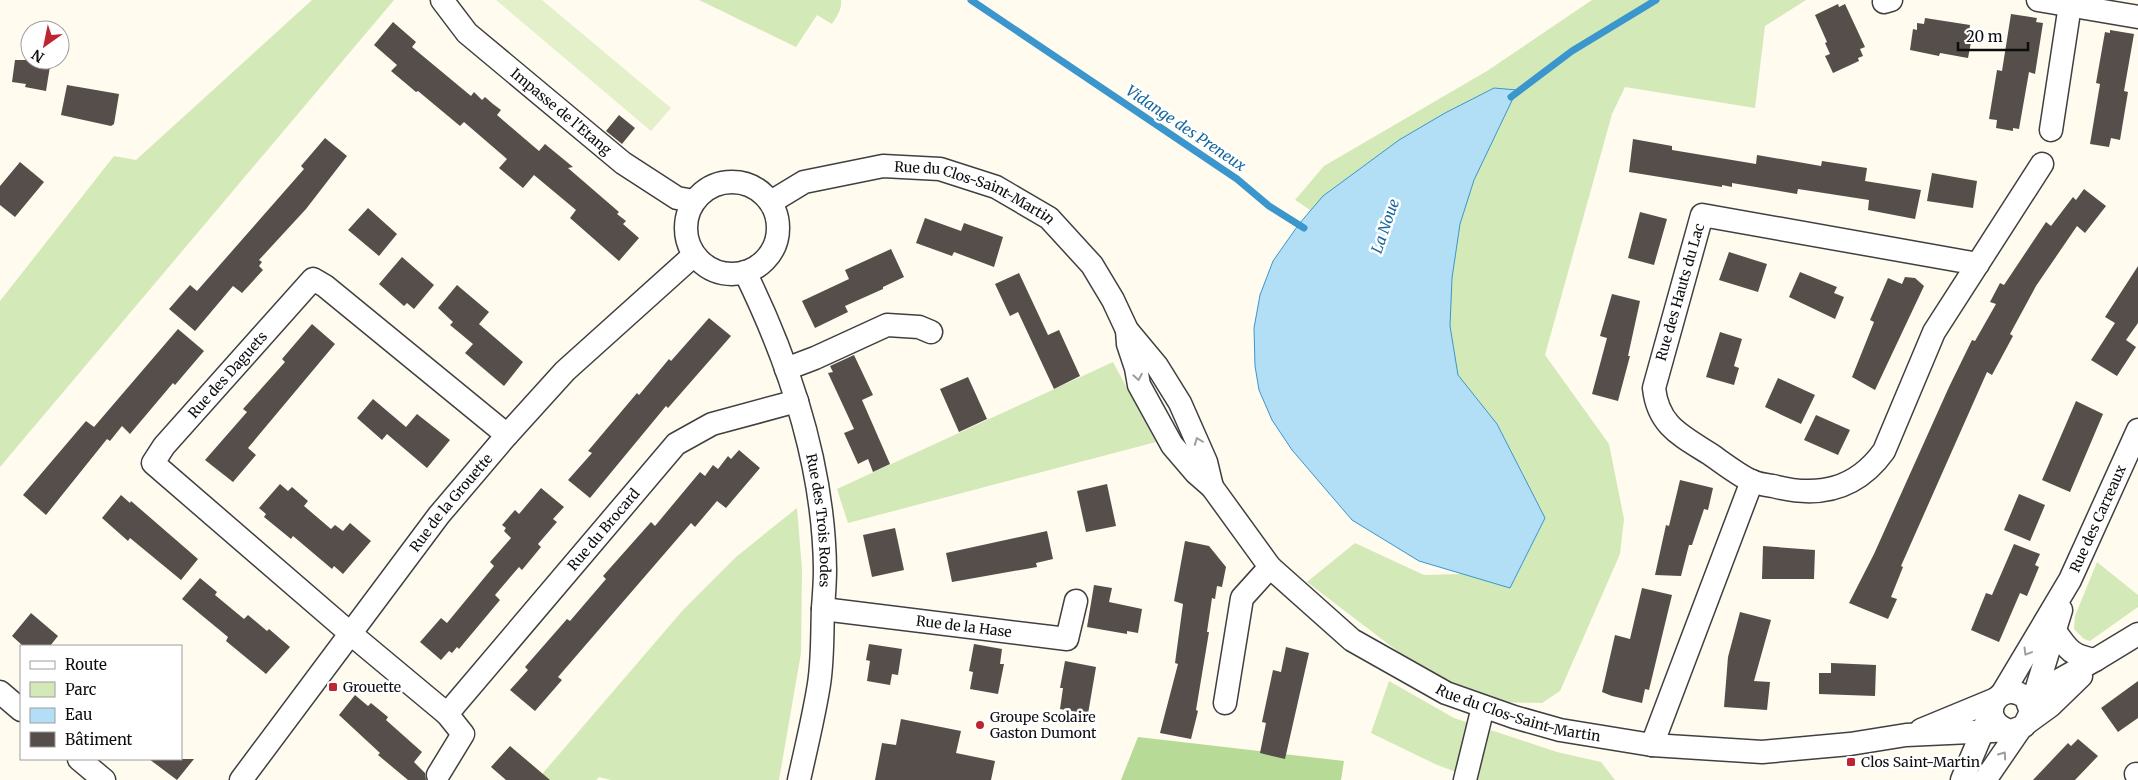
<svg xmlns="http://www.w3.org/2000/svg" width="2138" height="780" viewBox="0 0 2138 780" font-family="Merriweather,serif">
	<style>
		.green { fill: #d3e9b8 }
		.forest { fill: #b7da97 }
		.pitch { fill: #e4f0ca }
		.water { fill: #b3dff6; stroke: #3a96cd }
		.lines { fill: none; stroke-linecap: round; stroke-linejoin: round }
		.stream { stroke: #3a96cd; stroke-width: 7 }
		.building { fill: #564e4a }
		.minor-casing { stroke: #404040; stroke-width: 25 }
		.minor { stroke: #fff; stroke-width: 22 }
		.oneway { stroke: #9e9e9e }
		.poi-dot { fill: #be2530; stroke: #fff; stroke-width: 2 }
		.labels { text-anchor: middle; dominant-baseline: central; stroke-width: 5; stroke-linejoin: round; paint-order: stroke }
		.street-label { font-size: 14px; fill: #0d0d0d; stroke: #fff }
		.poi-label { font-size: 14px; fill: #0d0d0d; stroke: #fff; text-anchor: start }
		.water-label { font-size: 15px; font-style: italic; fill: #1667a0; stroke: #fff }
	</style>
	<rect width="100%" height="100%" fill="#fffbee"/>
	<path class="green" d="M312,0h82l-394,467v-166l114,-145 22,4z
		M699,0h142c1,10 -4,16 -9,24l-15,-9 -21,32z
		M1592,0h214l-41,26 -10,82 -130,-21 -13,27 -67,241 64,89 15,75 -4,35 -60,137 -18,12 -46,-1 -79,-36 -110,-84 48,-39 69,32 73,-2 -164,-348 -38,-25 29,-34 163,-95z
		M1113,362l43,80 -308,81 -11,-34z
		M797,508l5,61 -1,84 -22,127h-168l-12,-3 -3,3h-59l146,-170 53,-53z
		M2097,562l41,33v12l-48,34 -6,-2 -10,-10 1,-13z
		M1389,681l65,37 103,34 44,10 14,18h-138l-42,-16 -64,-31z"/>
	<path class="forest" d="M1138,737l206,24 -3,19h-220z"/>
	<path class="pitch" d="M496,0h46l129,108 -20,23z"/>
	<path class="water" d="M1494,88l23,2 -43,90 -14,44 -8,54 -2,48 8,49 39,49 48,94 -35,70 -91,-27 -67,-41 -60,-70 -20,-30 -13,-30 -4,-24 -1,-38 6,-33 13,-34 26,-37 24,-28 76,-56 46,-27z"/>
	<g class="lines">
		<path class="stream" d="M971,0l266,179 32,27 35,22
			M1511,97l61,-46 84,-51"/>
	</g>
	<path class="building" d="M1838,4l1,3 6,-3 20,43 -5,2 3,7 -5,2 1,3 -26,12 -8,-17 5,-2 -5,-11 2,-1 -12,-27z
		M2011,14l26,4 -1,4 7,1 -8,51 -6,-2 -10,57 -6,-1v3l-17,-3 1,-8 -8,-1 8,-49 5,1z
		M1925,18l45,7 -1,7h4l-5,26 -28,-5 -1,3 -29,-6 3,-21 4,1v-7l7,1z
		M393,22l23,20 -4,5 59,49 3,-4 8,8 3,-3 8,7 8,6 -4,5 42,36 6,-7 28,23 -5,1 51,44 -2,2 9,7 -3,3 16,14 -20,23 -49,-43 6,-8 -42,-35 -11,13 -24,-20 8,-9 -43,-37 -4,4 -42,-35 -2,1 -25,-21 6,-6 -23,-20z
		M2110,30l24,4 -10,57 4,1 -8,48 -9,-2 -2,9 -19,-3 10,-60 -4,-1 9,-51 5,1z
		M15,60h36l-5,31 -21,-4 1,-3 -14,-2z
		M67,85l52,9 -5,30 -3,2 -50,-11z
		M619,115l16,13 -13,16 -16,-13z
		M325,138l22,18 -41,53 -47,51 3,2 -3,4 4,4 -21,23 -9,-7 -38,45 -26,-22 21,-24 7,6 107,-122 -3,-3z
		M1633,139l39,7v4l84,14 1,-9 64,11 1,-5 45,7 -2,13 56,9 -6,29 -47,-9 1,-10 -71,-11 -1,5 -65,-11v4l-10,-2v2l-93,-15z
		M20,162l24,20 -29,35 -15,-12v-19z
		M1932,173l45,8 -4,27 -46,-7z
		M2084,189l22,17 -21,27 -8,-7 -41,60 -26,48 3,2 -21,39 -5,-3 -86,194 2,1 -12,30 6,2 -9,20 -39,-16 25,-49 75,-167 23,-47 3,1 21,-37 -6,-2 10,-19 4,2 42,-63 5,4 22,-29 3,3z
		M368,208l29,26 -18,22 -31,-26z
		M1640,212l27,7 -13,46 -26,-7z
		M925,218l36,13 3,-8 39,14 -9,30 -40,-15 -2,4 -36,-13z
		M891,249l13,28 -21,10v2l-38,17 3,6 -33,16 -13,-27 47,-22 -4,-9z
		M1729,252l38,12 -9,28 -39,-12z
		M402,257l32,28 -20,24 -7,-6 -3,3 -25,-22z
		M2138,266v57l-12,17 10,7 -19,29 -26,-16 24,-37 -10,-6z
		M1800,272l37,15 -3,6 10,4 -9,22 -46,-22z
		M1019,273l29,62 11,-5 21,46 -26,13 -36,-77 -8,4 -15,-32z
		M1905,277l10,1 9,8 -49,104 -23,-13 22,-55 -4,-2 18,-42 14,6z
		M457,285l32,27 -10,12 44,38 -19,24 -39,-33 8,-9 -23,-19 3,-3 -15,-14z
		M1612,294l28,7 -12,55h2l-12,45 -26,-7 15,-56 -7,-2z
		M709,318l22,18 -63,72 -2,-2 -76,92 -22,-18 24,-27 -4,-2 49,-58 2,2 30,-36 2,2z
		M312,324l23,20 -87,104 8,7 -23,27 -28,-22 42,-48 -4,-3 42,-47 -3,-3z
		M178,329l26,22 -29,34 -2,-2 -43,51 -8,-8 -12,15 -3,-2 -61,76 -23,-20 63,-74 8,6z
		M1720,332l22,7 -8,27 5,2 -5,17 -28,-8z
		M854,355l19,40 -11,5 28,64 -17,8 -5,-13 -10,5 -14,-31 10,-4 -26,-56 5,-1 -3,-6z
		M968,377l19,42 -28,13 -19,-43z
		M1778,378l37,17 -14,29 -36,-17z
		M373,399l33,28 11,-13 33,26 -23,28 -40,-34 -5,6 -25,-22z
		M2076,401l27,13 -33,78 -28,-12z
		M1816,415l34,15 -12,25 -34,-15z
		M739,450l21,18 -34,40 -9,-7 -22,26 -4,-4 -133,154 4,3 -27,31 -25,-21 18,-20 -3,-3 42,-48 3,2 36,-42 -3,-3 48,-54 4,4 45,-54 5,4 8,-11 5,4 10,-13 3,3z
		M1680,480l33,8 -5,22 -4,-1 -12,36h-3l-8,31 -26,-1 11,-50 3,1z
		M280,484l8,7 4,-4 16,14 -4,5 27,23 4,-4 8,6 7,-8 21,18 -28,33 -9,-8 -2,3 -39,-33 -2,3 -27,-22 2,-3 -7,-6z
		M1107,484l9,42 -30,6 -9,-41z
		M541,488l23,19 -11,12 4,3 -19,22 3,3 -19,23 -3,-3 -24,28 5,5 -41,49 -2,-2 -5,6 -3,-2 -8,9 -21,-18 21,-24 6,5 47,-57 -4,-4 21,-24 -7,-7 2,-3 -4,-3 13,-15 4,4z
		M2019,494l26,11 -15,36 -26,-11z
		M121,495l9,8 1,-2 67,58 -17,21 -51,-42 -2,3 -26,-23z
		M895,528l9,42 -32,7 -9,-42z
		M1047,531l6,28 -17,4 1,4 -85,15 -6,-29z
		M1185,541l24,5 17,21 -4,20 -5,-1 -2,13 -3,-1 -5,34h2l-13,78 2,1 -7,28 -31,-6 18,-69 -3,-1 8,-59 -9,-3z
		M2014,544l26,10 -5,11 4,2 -12,29 -7,-3 -21,49 -28,-12 15,-37 6,2z
		M1763,546l52,4 -1,29h-52z
		M200,578l17,14 -2,3 29,24 4,-4 19,16 2,-2 21,18 -24,27 -40,-33 2,-4 -46,-38z
		M1094,585l18,3 -3,14 33,7 -4,24 -11,-2v3l-40,-7z
		M1642,588l30,7 -23,95 -4,-1 -3,14 -30,-7 -10,-4 13,-57 15,4z
		M1740,612l31,8 -17,61 16,1 -3,28 -43,-3 4,-50z
		M31,613l27,23 -8,10h-27l-11,-10z
		M869,644l33,5 -4,26 -6,-1 -2,11 -23,-4 3,-20 -4,-1z
		M974,644l28,5 -2,15h4l-6,30 -28,-5 3,-17 -4,-1z
		M1286,647l23,6 -24,106 -25,-6 6,-30 -4,-1 11,-52 8,2z
		M1065,661l31,6 -8,47 -28,-5 3,-21h-3z
		M1831,663l45,2 -1,31 -56,-2v-21h12z
		M2138,681v37l-20,14 -17,-24z
		M355,695l13,11 3,-3 17,14 -2,3 36,32 -8,10 11,11 1,7h-18l-30,-25 2,-2 -41,-38z
		M901,719l60,12 -5,22 39,8 -4,19h-116l7,-37 14,2z
		M2078,739l20,17 -23,24h-42l35,-37 3,3z
		M510,746l40,34h-44l-15,-13z
		M149,759h45l-17,21z"/>
	<g class="lines">
		<defs>
			<g id="minor">
				<path id="s1" d="M442,0l25,33 156,130 54,35 17,3"/>
				<path d="M2038,0l100,17"/>
				<path d="M1884,2l7,-2"/>
				<path d="M2051,130l19,-125"/>
				<circle cx="732" cy="228" r="46"/>
				<path id="s2" d="M771,202l33,-20 79,-16 57,3 56,18 53,31 43,47 21,35 14,30 30,36 23,37 26,59 6,25"/>
				<path d="M1978,264l-276,-49 -48,173c4,37 26,47 56,66 13,9 27,20 41,27 7,3 15,4 22,5 45,12 83,4 111,-35l50,-119 108,-168"/>
				<path id="s3" d="M745,272c45,92 79,195 80,298 0,13 -1,25 -2,38 -1,25 0,50 -4,76 -5,32 -13,64 -20,96"/>
				<path id="s4" d="M1127,330l1,14 8,24 3,17 33,60 24,28 16,14 58,80 82,73 94,53 68,24 46,13 92,15 110,7 88,-8 56,-9 108,-5 10,-4 7,-14 -5,-14c-26,-21 -51,19 -19,32"/>
				<path d="M786,369l29,-11 72,-33 32,2 12,5"/>
				<path id="s5" d="M823,609l244,30 9,-38"/>
				<path d="M2055,631c13,19 17,25 40,29"/>
				<path d="M0,692l21,18"/>
				<path id="s6" d="M2002,694l68,-114 68,-150"/>
				<path d="M2031,696l64,-36 43,-26"/>
				<path d="M1225,703l17,-105 28,-31"/>
				<path d="M2031,707l30,-97"/>
				<path id="s7" d="M447,714l229,-270 36,-20 85,-23"/>
				<path d="M2028,722l22,-16 31,-30"/>
				<path d="M1921,730l75,-31"/>
				<path d="M1652,745l100,-264"/>
				<path d="M79,759l25,21"/>
				<path d="M2136,774l2,2"/>
				<path id="s8" d="M438,775l25,-41 -16,-20 -96,-80 -198,-171 11,-17 149,-167 12,7 182,149"/>
				<path id="s9" d="M241,780l198,-265 68,-80 58,-64 129,-116"/>
				<path d="M1465,780l18,-73"/>
				<path d="M1962,780l25,-59"/>
				<path d="M1985,780l35,-51"/>
			</g>
		</defs>
		<use href="#minor" class="minor-casing"/>
		<use href="#minor" class="minor"/>
	</g>
	<defs><path id="oneway-chevron" d="M-2-3.5L2.5 0L-2 3.5" fill="none" stroke-width="1.6" stroke-linecap="round" stroke-linejoin="round" transform="scale(1.25)"/></defs>
	<g class="oneway">
		<use href="#oneway-chevron" transform="translate(1138 377) rotate(80)"/>
		<use href="#oneway-chevron" transform="translate(1198 441) rotate(-111)"/>
		<use href="#oneway-chevron" transform="translate(2027 652) rotate(121)"/>
		<use href="#oneway-chevron" transform="translate(2003 755) rotate(-55)"/>
	</g>
	<g class="poi-dot">
		<rect x="328" y="682" width="10" height="10" rx="2.5"/>
		<circle cx="980" cy="725" r="5"/>
		<rect x="1846" y="757" width="10" height="10" rx="2.5"/>
	</g>
	<g class="labels">
		<g class="street-label">
			<text stroke="none"><textPath href="#s1" startOffset="164">Impasse de l'Etang</textPath></text>
			<text stroke="none"><textPath href="#s2" startOffset="216">Rue du Clos-Saint-Martin</textPath></text>
			<text transform="translate(1680 292) rotate(-74)">Rue des Hauts du Lac</text>
			<text stroke="none"><textPath href="#s8" startOffset="576">Rue des Daguets</textPath></text>
			<text stroke="none"><textPath href="#s9" startOffset="348">Rue de la Grouette</textPath></text>
			<text stroke="none"><textPath href="#s6" startOffset="200">Rue des Carreaux</textPath></text>
			<text stroke="none"><textPath href="#s3" startOffset="261">Rue des Trois Rodes</textPath></text>
			<text stroke="none"><textPath href="#s7" startOffset="242">Rue du Brocard</textPath></text>
			<text stroke="none"><textPath href="#s5" startOffset="142">Rue de la Hase</textPath></text>
			<text stroke="none"><textPath href="#s4" startOffset="575">Rue du Clos-Saint-Martin</textPath></text>
		</g>
		<g class="poi-label">
			<text x="343" y="687">Grouette</text>
			<text x="990" y="717">Groupe Scolaire<tspan x="990" dy="16">Gaston Dumont</tspan></text>
			<text x="1861" y="762">Clos Saint-Martin</text>
		</g>
		<g class="water-label">
			<text transform="translate(1186 128) rotate(34)">Vidange des Preneux</text>
			<text transform="translate(1385 226) rotate(-71)">La Noue</text>
		</g>
	</g>
	<rect x="20" y="645" width="162" height="115" fill="#ffffff" stroke="#9e9e9e"/>
	<rect x="30" y="661" width="25" height="8" fill="#ffffff" stroke="#9e9e9e"/>
	<text x="65" y="670" font-size="15" fill="#0d0d0d">Route</text>
	<rect x="30" y="682" width="25" height="15" fill="#d3e9b8" stroke="#9e9e9e"/>
	<text x="65" y="695" font-size="15" fill="#0d0d0d">Parc</text>
	<rect x="30" y="708" width="25" height="15" fill="#b3dff6" stroke="#9e9e9e"/>
	<text x="65" y="720" font-size="15" fill="#0d0d0d">Eau</text>
	<rect x="30" y="732" width="25" height="15" fill="#564e4a" stroke="#9e9e9e"/>
	<text x="65" y="745" font-size="15" fill="#0d0d0d">Bâtiment</text>
	<g transform="translate(45 45) rotate(213)"><circle r="24" fill="#ffffff" stroke="#9e9e9e"/>
	<path d="M0-4L9 19L0 12L-9 19Z" fill="#be2530"/>
	<text y="-8" font-size="14" font-weight="bold" text-anchor="middle" fill="#0d0d0d">N</text>
	</g>
	<path d="M1958 42v8h70v-8" fill="none" stroke="#0d0d0d" stroke-width="2.5"/>
	<text x="1966" y="42" font-size="15" fill="#0d0d0d" stroke="#ffffff" stroke-width="4" paint-order="stroke">20 m</text>
</svg>
